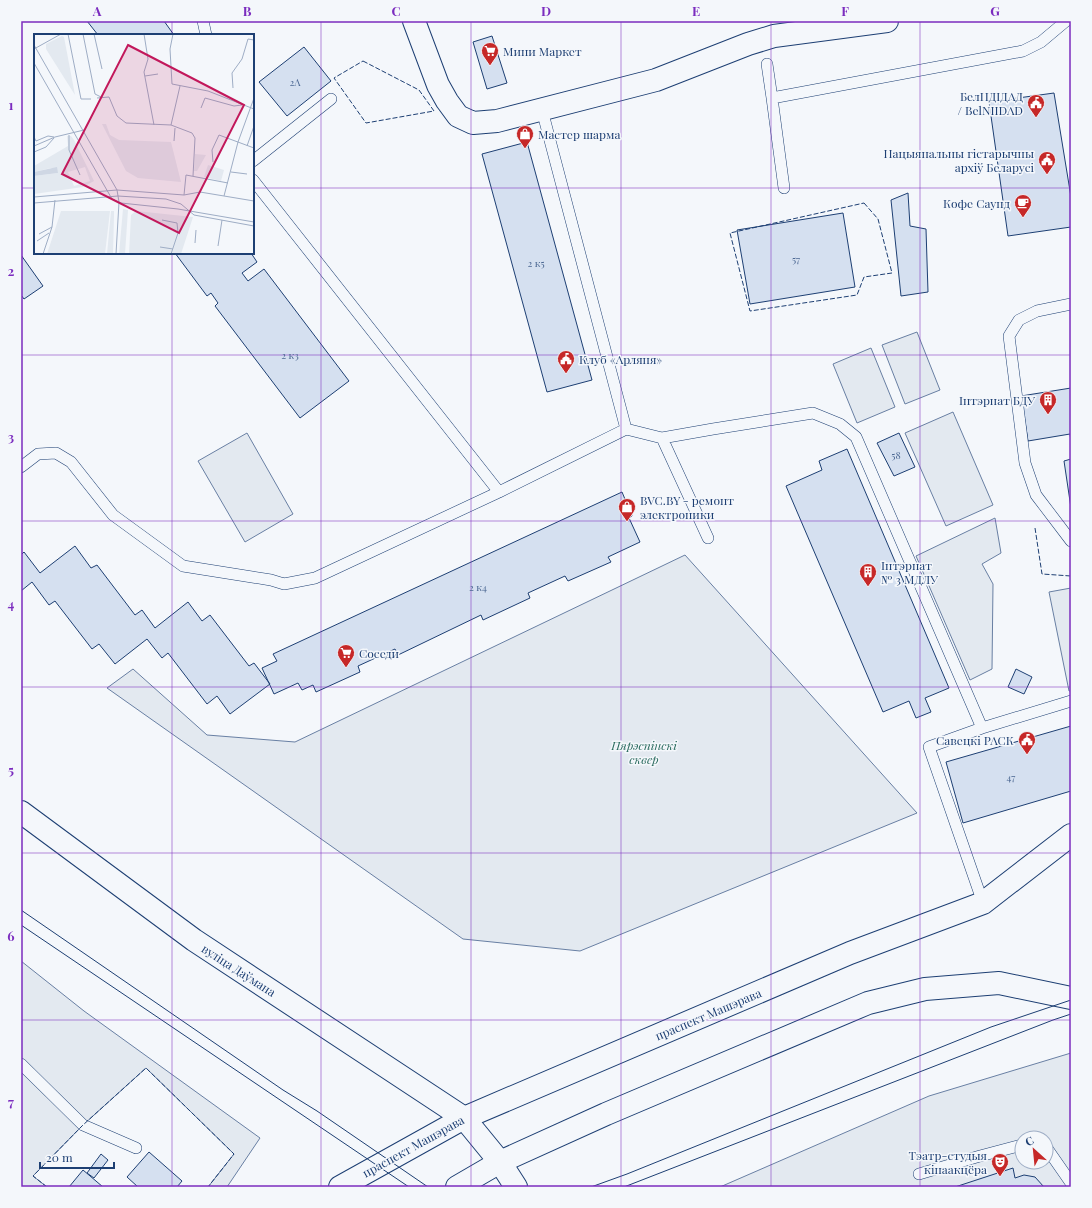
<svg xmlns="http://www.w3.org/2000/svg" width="1092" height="1208" viewBox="0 0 1092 1208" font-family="'Playfair Display',serif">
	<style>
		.green { fill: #e3e9f0; stroke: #687fa3; fill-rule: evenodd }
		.building { fill: #d5e0f0; stroke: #1d3f73 }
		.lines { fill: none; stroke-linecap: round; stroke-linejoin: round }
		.lane-casing { stroke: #1d3f73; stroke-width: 12 }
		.street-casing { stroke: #1d3f73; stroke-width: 24 }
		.secondary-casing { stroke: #1d3f73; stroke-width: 24 }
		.primary-casing { stroke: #1d3f73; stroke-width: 24 }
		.lane { stroke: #f4f7fb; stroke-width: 11 }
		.street { stroke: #f4f7fb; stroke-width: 22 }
		.secondary { stroke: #f4f7fb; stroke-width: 22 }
		.primary { stroke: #f4f7fb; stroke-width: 22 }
		.tram { stroke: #1d3f73; stroke-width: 1 }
		.fence { stroke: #1d3f73; stroke-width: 1; stroke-dasharray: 5 2; stroke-linecap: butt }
		.wall { stroke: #1d3f73; stroke-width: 2 }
		.grid { fill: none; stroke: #7b2cbf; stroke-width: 1; stroke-opacity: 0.55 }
		.labels { text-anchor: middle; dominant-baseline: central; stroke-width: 3; stroke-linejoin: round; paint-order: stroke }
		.number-label { font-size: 10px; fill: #4b6792 }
		.poi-label { font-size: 12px; fill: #1d3f73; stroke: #f4f7fb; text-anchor: start }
		.park-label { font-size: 12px; font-style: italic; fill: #2c6c60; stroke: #f4f7fb }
		.street-label { font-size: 12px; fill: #1d3f73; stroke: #f4f7fb }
		.inset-road { fill: none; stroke: #9eadc5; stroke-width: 1 }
		.view { fill: #c2185b; fill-opacity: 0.15; stroke: #c2185b; stroke-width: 2 }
		.inset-edge { fill: none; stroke: #1d3f73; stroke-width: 2 }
		.neatline { fill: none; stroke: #7b2cbf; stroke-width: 1.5 }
		.grid-label { font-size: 13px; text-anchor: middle; font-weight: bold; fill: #7b2cbf }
	</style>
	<rect width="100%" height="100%" fill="#f4f7fb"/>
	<path class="green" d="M917,332l23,58 -35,14 -23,-59z
		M871,348l24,59 -38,16 -24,-59z
		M953,412l40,93 -47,21 -41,-93z
		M247,433l46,81 -48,28 -47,-81z
		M995,518l6,35 -19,11 11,20 -1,85 -22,11 -54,-124z
		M685,555l232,258 -337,138 -117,-12 -356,-251 26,-19 74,66 88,7z
		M1071,588v103h-2l-20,-99z
		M21,961l63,50 176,127 -33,49h-19l26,-33 -88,-86 -63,57 -50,51 14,11h-26z
		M1071,1053v134h-351l209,-91zM1022,1138h24v24h-24z"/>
	<path class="building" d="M87,21h77l10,14h-76z
		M492,36l15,47 -20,6 -14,-47z
		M304,47l27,34 -44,35 -28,-34z
		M1054,93l17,104v30l-63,9 -19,-134z
		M527,142l65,238 -45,12 -65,-238z
		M908,193l2,33 16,3 2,63 -27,4 -10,-96z
		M843,213l12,74 -105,17 -13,-74z
		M175,253h76l6,9 -15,11 6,8 16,-12 85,112 -49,37 -85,-112 3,-3 -7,-10 -4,3z
		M21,255l22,31 -19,13 -3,-4z
		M1071,388v53l-1,-7 -42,7 -7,-45z
		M899,433l16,34 -21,9 -17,-33z
		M847,449l102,239 -24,10 6,14 -15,6 -7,-17 -26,11 -97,-226 36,-16 -3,-9z
		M1071,459v49l-7,-47z
		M622,492l10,24 -3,2 11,24 -32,15 3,5 -43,19 -3,-5 -37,17 2,5 -47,22 -2,-5 -83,40 -3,-6 -37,17 2,6 -44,20 -3,-7 -11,5 -4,-7 -24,11 -12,-26 15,-7 -4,-7z
		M75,546l16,22 6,-3 38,50 7,-5 13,18 33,-26 14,19 8,-6 39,51 5,-3 16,21 -40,30 -13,-18 -10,8 -39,-51 -6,5 -15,-19 -32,25 -16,-20 -7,5 -37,-48 -6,4 -17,-23 -11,9v-36l3,-3 16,21z
		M1016,669l16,8 -8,17 -16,-7z
		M1071,726v65l-108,32 -17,-61z
		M149,1152l33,29 -5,6h-39l-11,-10z
		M101,1154l7,6 -14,18 -7,-5z
		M1013,1168l2,10 9,-3 11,2 9,10h-89z
		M83,1170l20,17h-34z"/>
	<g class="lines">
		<defs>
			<path id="lane" d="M203,21l3,14
				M767,64l5,34
				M542,110l84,319
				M253,161l78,-62
				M253,180l246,312
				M784,188l-12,-90 251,-47 18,-9 25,-21
				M1071,304l-34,7 -18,9 -10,16 16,127 11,32 35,46
				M662,438l46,100
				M21,467l17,-13 18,-1 15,9 42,53 70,51 88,14 13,4 31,-6 184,-86 127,-63 36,9 51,-9 100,-16 27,11 16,13 126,291
				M983,903l-54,-156 53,-19 89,-27
				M21,1064l62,61 53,23
				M1046,1147l25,36
				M919,1174l61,-18 42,-11"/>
			<path id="street" d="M414,21l24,64 9,16 11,15 15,7 24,-2 159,-41 92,-36 26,-8 113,-15"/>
			<path id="secondary" d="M21,812l173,128 270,178 36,44 16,25"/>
			<path id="primary" d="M340,1187l124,-69 386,-165 133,-50 88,-68
				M457,1187l43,-25 106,-48 262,-111 57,-14 74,-6 72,15"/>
		</defs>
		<use href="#lane" class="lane-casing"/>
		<use href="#street" class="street-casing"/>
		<use href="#secondary" class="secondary-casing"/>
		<use href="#primary" class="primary-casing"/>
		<use href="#lane" class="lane"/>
		<use href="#street" class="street"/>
		<use href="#secondary" class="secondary"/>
		<use href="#primary" class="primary"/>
		<path class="tram" d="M21,910l262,180 34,21 111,76
			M21,925l388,262
			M591,1187l36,-13 364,-147 80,-27
			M624,1187l429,-167 18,-6"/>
		<path class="fence" d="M363,61l56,29 15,21 -68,12 -32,-45z
			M864,203l14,16 14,54 -28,4 -7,18 -107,16 -20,-78z
			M1035,528l7,46 29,2
			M47,1187l-14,-11 50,-51 63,-57 88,86 -26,33"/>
		<path class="wall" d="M717,21h1"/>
	</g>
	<path class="grid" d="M172,21v14M321,21v1166M471,21v1166M621,21v1166M771,21v1166M920,21v1166M21,188h14M253,188h818M172,253v934M21,355h1050M21,521h1050M21,687h1050M21,853h1050M21,1020h1050"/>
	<defs>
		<symbol id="supermarket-pin" viewBox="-11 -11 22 30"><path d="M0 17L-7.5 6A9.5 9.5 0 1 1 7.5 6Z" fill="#c62828" stroke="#f4f7fb"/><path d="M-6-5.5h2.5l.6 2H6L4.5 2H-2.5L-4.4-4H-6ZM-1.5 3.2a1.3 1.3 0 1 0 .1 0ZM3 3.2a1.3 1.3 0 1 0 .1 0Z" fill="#fff"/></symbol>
		<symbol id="civic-pin" viewBox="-11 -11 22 30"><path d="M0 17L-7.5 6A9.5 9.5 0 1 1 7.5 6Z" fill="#c62828" stroke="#f4f7fb"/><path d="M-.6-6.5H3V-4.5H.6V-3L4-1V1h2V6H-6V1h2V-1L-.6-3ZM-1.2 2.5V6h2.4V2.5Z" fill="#fff"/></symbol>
		<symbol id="shop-pin" viewBox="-11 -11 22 30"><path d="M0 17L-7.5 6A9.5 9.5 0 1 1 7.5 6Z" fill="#c62828" stroke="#f4f7fb"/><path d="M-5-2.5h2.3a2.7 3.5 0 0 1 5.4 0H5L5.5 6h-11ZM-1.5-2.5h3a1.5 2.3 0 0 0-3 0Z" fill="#fff"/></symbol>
		<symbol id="cafe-pin" viewBox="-11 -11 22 30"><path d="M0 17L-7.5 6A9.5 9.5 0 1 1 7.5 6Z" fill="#c62828" stroke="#f4f7fb"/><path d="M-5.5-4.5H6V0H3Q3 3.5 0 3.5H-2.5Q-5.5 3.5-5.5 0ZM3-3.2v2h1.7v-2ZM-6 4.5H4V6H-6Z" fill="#fff"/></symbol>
		<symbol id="building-pin" viewBox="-11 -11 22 30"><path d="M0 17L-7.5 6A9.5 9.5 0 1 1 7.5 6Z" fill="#c62828" stroke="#f4f7fb"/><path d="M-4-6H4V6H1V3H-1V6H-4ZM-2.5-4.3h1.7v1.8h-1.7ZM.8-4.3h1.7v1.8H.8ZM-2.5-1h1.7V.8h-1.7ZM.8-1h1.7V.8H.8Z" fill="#fff"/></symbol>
		<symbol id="theatre-pin" viewBox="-11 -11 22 30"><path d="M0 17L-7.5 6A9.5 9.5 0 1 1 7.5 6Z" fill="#c62828" stroke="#f4f7fb"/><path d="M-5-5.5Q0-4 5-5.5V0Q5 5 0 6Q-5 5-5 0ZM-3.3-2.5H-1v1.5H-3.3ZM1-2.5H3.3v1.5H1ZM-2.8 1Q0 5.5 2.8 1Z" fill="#fff"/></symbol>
	</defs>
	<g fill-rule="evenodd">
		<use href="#supermarket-pin" x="480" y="41" width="20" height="27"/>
		<use href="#civic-pin" x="1026" y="93" width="20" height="27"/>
		<use href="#shop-pin" x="515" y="124" width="20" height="27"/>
		<use href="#civic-pin" x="1037" y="150" width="20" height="27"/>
		<use href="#cafe-pin" x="1013" y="193" width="20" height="27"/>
		<use href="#civic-pin" x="556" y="349" width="20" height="27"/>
		<use href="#building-pin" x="1038" y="390" width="20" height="27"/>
		<use href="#shop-pin" x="617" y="497" width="20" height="27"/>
		<use href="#building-pin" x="858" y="562" width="20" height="27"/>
		<use href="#supermarket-pin" x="336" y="643" width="20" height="27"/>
		<use href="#civic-pin" x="1017" y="730" width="20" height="27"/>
		<use href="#theatre-pin" x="990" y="1152" width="20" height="27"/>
	</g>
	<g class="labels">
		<g class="number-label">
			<text x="295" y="82">2А</text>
			<text x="796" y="259">57</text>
			<text x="536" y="263">2 к5</text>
			<text x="290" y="355">2 к3</text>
			<text x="896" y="455">58</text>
			<text x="478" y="587">2 к4</text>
			<text x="1011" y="777">47</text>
		</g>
		<g class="poi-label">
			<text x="503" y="51">Мини Маркет</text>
			<text x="1023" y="96" text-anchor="end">БелНДІДАД<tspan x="1023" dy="14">/ BelNIIDAD</tspan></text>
			<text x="538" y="134">Мастер шарма</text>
			<text x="1034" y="153" text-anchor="end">Нацыянальны гістарычны<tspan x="1034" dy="14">архіў Беларусі</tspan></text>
			<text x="1010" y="203" text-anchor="end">Кофе Саунд</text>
			<text x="579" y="359">Клуб «Арляня»</text>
			<text x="1035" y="400" text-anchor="end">Інтэрнат БДУ</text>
			<text x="640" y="500">BVC.BY - ремонт<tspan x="640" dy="14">электроники</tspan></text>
			<text x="881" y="565">Інтэрнат<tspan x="881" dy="14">№ 3 МДЛУ</tspan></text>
			<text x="359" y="653">Соседи</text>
			<text x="1014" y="740" text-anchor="end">Савецкі РАСК</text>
			<text x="987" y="1155" text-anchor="end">Тэатр-студыя<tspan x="987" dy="14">кінаакцёра</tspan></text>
		</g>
		<g class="park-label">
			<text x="644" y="745">Пярэспінскі<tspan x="644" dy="14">сквер</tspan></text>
		</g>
		<g class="street-label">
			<text transform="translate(239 970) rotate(33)">вуліца Даўмана</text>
			<text transform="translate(708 1014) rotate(-23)">праспект Машэрава</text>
			<text transform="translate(413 1146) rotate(-29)">праспект Машэрава</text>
		</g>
	</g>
	<g transform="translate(34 34)">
		<rect width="220" height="220" fill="#f4f7fb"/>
		<path d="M28,2l2,1 11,58 -29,-46v-5zM68,90h4l4,11 9,5 52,2 10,40 -43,-4 -12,-7zM33,102h4l3,4 20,41 -11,6 -49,7v-18l24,-3 -7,-5 -17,4v-6l34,-20zM51,133l5,14 -16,5 -6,-14zM161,120l11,1 -9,16h-3zM174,131l16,5 -3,11 -17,-4zM89,175l5,1 -3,44h-6zM27,177h49l-5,43h-58zM77,177h3v5l-1,38h-6zM102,177l57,6 -12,37h-52l2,-39z" fill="#e3e9f0" fill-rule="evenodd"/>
		<path d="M23,133l1,6 -24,3v-4z" fill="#cfd7e4"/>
		<path class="inset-road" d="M34,0l13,65h10M49,0l12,60 6,3M60,0l8,35M110,0l4,25 -4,13 10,53M139,0l-3,15 2,35 36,7 46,18M0,11l83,145 2,12 -3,52M0,15l27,-15M0,29l78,136 9,4 57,6 76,13M111,42l13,-2M199,54l-1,-15 10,-14 6,-20 6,1M63,64l12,-1 8,19 9,7 45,2 21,8 3,5 -2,38M167,74l4,-10 29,8 8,-1M137,91l9,-39M35,101v15l11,25M0,103l2,4 12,-5 6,1M140,107l1,-13M0,112l21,-9 29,-7M213,112l7,-20M0,118l12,-5 8,-9M179,128l-1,-12 7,-15 35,13M197,138l16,2M150,161l2,-20 42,8M190,162l14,-54 16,-44M0,163l83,-7 67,5 16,-3 54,9M0,169l84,-7 48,3 15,5 13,11 60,11M128,186l15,3 1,10 -7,21M5,200l13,-7M3,207l12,-8M161,209l1,-13M184,212l4,-26M126,213l13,2M9,220l9,-27 3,-27"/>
		<path class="view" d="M94,11l116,60 -65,128 -117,-59z"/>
		<rect width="220" height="220" class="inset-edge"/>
	</g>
	<rect width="1092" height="1208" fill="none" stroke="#f4f7fb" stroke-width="44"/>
	<g transform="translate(1034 1150) rotate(333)"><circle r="19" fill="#f4f7fb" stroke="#9eadc5"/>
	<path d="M0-3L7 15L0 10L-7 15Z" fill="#c62828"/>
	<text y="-6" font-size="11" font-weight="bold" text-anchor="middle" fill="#1d3f73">С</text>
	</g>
	<path d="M40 1162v6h74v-6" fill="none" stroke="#1d3f73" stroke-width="2"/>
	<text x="46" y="1162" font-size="12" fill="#1d3f73" stroke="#f4f7fb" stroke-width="3" paint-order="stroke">20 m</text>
	<rect x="22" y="22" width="1048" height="1164" class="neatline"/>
	<g class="grid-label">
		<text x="97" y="16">A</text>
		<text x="247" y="16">B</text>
		<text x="396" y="16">C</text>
		<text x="546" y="16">D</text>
		<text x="696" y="16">E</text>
		<text x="845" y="16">F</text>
		<text x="995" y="16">G</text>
		<text x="11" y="110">1</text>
		<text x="11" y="276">2</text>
		<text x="11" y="442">3</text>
		<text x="11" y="609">4</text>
		<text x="11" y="775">5</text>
		<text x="11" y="941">6</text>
		<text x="11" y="1107">7</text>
	</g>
</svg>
